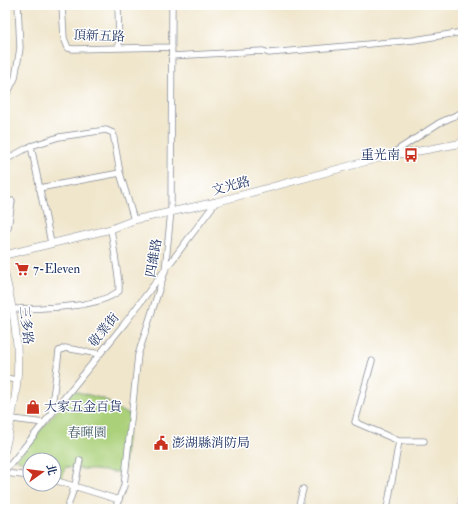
<svg xmlns="http://www.w3.org/2000/svg" width="468" height="514" viewBox="0 0 468 514" font-family="'IM FELL Double Pica','Noto Serif TC',serif">
	<style>
		.green { fill: #aad079; stroke: #62806c }
		.lines { fill: none; stroke-linecap: round; stroke-linejoin: round }
		.minor-casing { stroke: #868a95; stroke-width: 7 }
		.tertiary-casing { stroke: #868a95; stroke-width: 8 }
		.minor { stroke: #fff; stroke-width: 5.5 }
		.tertiary { stroke: #fff; stroke-width: 7 }
		.labels { text-anchor: middle; dominant-baseline: central; stroke-width: 3; stroke-linejoin: round; paint-order: stroke }
		.street-label { font-size: 13px; fill: #1b2f5e; stroke: #fff }
		.poi-label { font-size: 13px; fill: #1b2f5e; stroke: #fff; text-anchor: start }
		.park-label { font-size: 13px; fill: #465f66; stroke: #fff }
	</style>
	<rect width="100%" height="100%" fill="#fff"/>
	<filter id="ink" filterUnits="userSpaceOnUse"><feTurbulence type="fractalNoise" baseFrequency=".025" numOctaves="2"/><feDisplacementMap in="SourceGraphic" scale="8" xChannelSelector="R" yChannelSelector="G"/><feConvolveMatrix kernelMatrix="1 2 1 2 8 2 1 2 1" color-interpolation-filters="sRGB"/></filter>
	<filter id="wash" filterUnits="userSpaceOnUse"><feTurbulence type="fractalNoise" baseFrequency=".012" numOctaves="4" result="noise"/><feDisplacementMap in="SourceGraphic" scale="16" xChannelSelector="R" yChannelSelector="G"/><feGaussianBlur stdDeviation="0.9" result="paint"/><feColorMatrix in="noise" values="0 0 0 0 0 0 0 0 0 0 0 0 0 0 0 0 0 1.4 0 .05"/><feComposite in="paint" operator="in"/></filter>
	<g filter="url(#wash)">
		<rect width="100%" height="100%" fill="#f0e6cc"/>
		<path class="green" d="M74,391l30,8 17,12 9,3 -7,59 -58,-6 -3,11 -2,1 -6,-3v-16h-24v5l-14,-6z"/>
	</g>
	<g filter="url(#ink)">
		<g class="lines">
			<defs>
				<path id="minor" d="M62,5l2,33 4,10 5,1 99,-2
					M118,5l1,43
					M172,56l91,-5 6,2 145,-13 49,-8
					M5,98l10,-20 5,-30 -2,-43
					M31,146l20,97
					M390,155l49,-32 24,-11
					M5,160l26,-14 28,-9 47,-7 7,3 7,40 14,47
					M39,188l81,-15
					M5,229l3,-1 4,-27
					M13,309c29,-1 83,0 106,-18v-8l-8,-54
					M372,361l-17,61 44,19h25
					M5,378l12,2
					M51,414l8,-63 6,-3 35,6
					M5,418l39,5
					M5,469l5,-4 115,-142 91,-121
					M5,473l25,3
					M54,480l65,20
					M67,509l8,-24 5,-25
					M115,509l9,-23 14,-131 27,-84 6,-60 1,-206
					M298,509l5,-20
					M387,509l12,-68"/>
				<path id="tertiary" d="M5,255l106,-26 23,-9 82,-18 174,-47 18,-2 55,-10
					M5,274c8,35 15,71 12,107 -2,23 -7,46 -12,69
					M461,509l2,-13"/>
			</defs>
			<use href="#minor" class="minor-casing"/>
			<use href="#tertiary" class="tertiary-casing"/>
			<use href="#minor" class="minor"/>
			<use href="#tertiary" class="tertiary"/>
		</g>
	</g>
	<defs>
		<symbol id="bus-bare" viewBox="-9 -9 18 18"><path d="M-5-6H5V4H4V6H2V4H-2V6H-4V4H-5ZM-3.5-4V0h7V-4ZM-3.5 1.2v1.5H-2V1.2ZM2 1.2v1.5H3.5V1.2Z" fill="#c8321e" stroke="#fff" stroke-width="2.5" paint-order="stroke"/></symbol>
		<symbol id="supermarket-bare" viewBox="-9 -9 18 18"><path d="M-6-5.5h2.5l.6 2H6L4.5 2H-2.5L-4.4-4H-6ZM-1.5 3.2a1.3 1.3 0 1 0 .1 0ZM3 3.2a1.3 1.3 0 1 0 .1 0Z" fill="#c8321e" stroke="#fff" stroke-width="2.5" paint-order="stroke"/></symbol>
		<symbol id="shop-bare" viewBox="-9 -9 18 18"><path d="M-5-2.5h2.3a2.7 3.5 0 0 1 5.4 0H5L5.5 6h-11ZM-1.5-2.5h3a1.5 2.3 0 0 0-3 0Z" fill="#c8321e" stroke="#fff" stroke-width="2.5" paint-order="stroke"/></symbol>
		<symbol id="civic-bare" viewBox="-9 -9 18 18"><path d="M-.6-6.5H3V-4.5H.6V-3L4-1V1h2V6H-6V1h2V-1L-.6-3ZM-1.2 2.5V6h2.4V2.5Z" fill="#c8321e" stroke="#fff" stroke-width="2.5" paint-order="stroke"/></symbol>
	</defs>
	<g fill-rule="evenodd">
		<use href="#bus-bare" x="401" y="145" width="20" height="20"/>
		<use href="#supermarket-bare" x="12" y="259" width="20" height="20"/>
		<use href="#shop-bare" x="23" y="397" width="20" height="20"/>
		<use href="#civic-bare" x="151" y="433" width="20" height="20"/>
	</g>
	<g class="labels">
		<g class="street-label">
			<text transform="translate(99 36) rotate(2)">頂新五路</text>
			<text transform="translate(231 186) rotate(-15)">文光路</text>
			<text transform="translate(154 258) rotate(-80)">四維路</text>
			<text transform="translate(26 325) rotate(83)">三多路</text>
			<text transform="translate(104 330) rotate(-51)">敬業街</text>
		</g>
		<g class="poi-label">
			<text x="400" y="155" text-anchor="end">重光南</text>
			<text x="33" y="269">7-Eleven</text>
			<text x="44" y="407">大家五金百貨</text>
			<text x="172" y="443">澎湖縣消防局</text>
		</g>
		<g class="park-label">
			<text x="87" y="433">春暉園</text>
		</g>
	</g>
	<rect width="468" height="514" fill="none" stroke="#fff" stroke-width="20"/>
	<g transform="translate(42 472) rotate(76)"><circle r="19" fill="#ffffff" stroke="#a4acbf"/>
	<path d="M0-3L7 15L0 10L-7 15Z" fill="#c8321e"/>
	<text y="-6" font-size="11" font-weight="bold" text-anchor="middle" fill="#1b2f5e">北</text>
	</g>
</svg>
